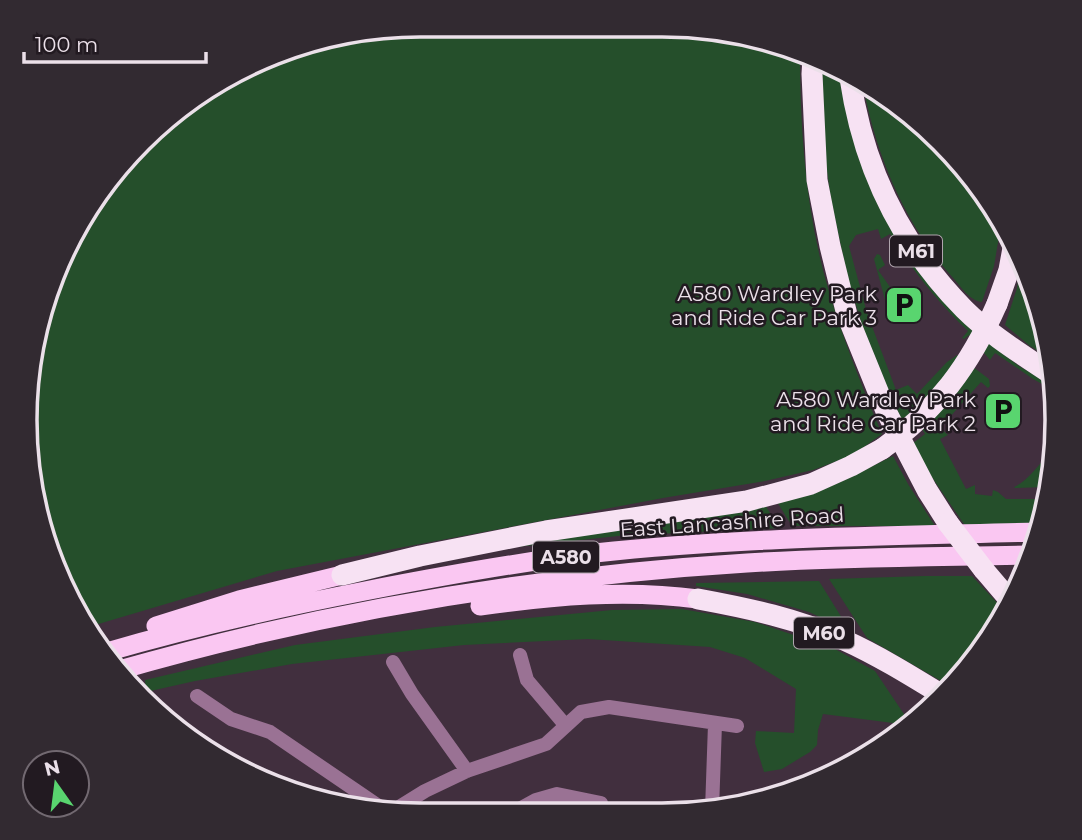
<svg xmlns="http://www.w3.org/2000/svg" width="1082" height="840" viewBox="0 0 1082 840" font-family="Montserrat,sans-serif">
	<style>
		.green { fill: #254f2b }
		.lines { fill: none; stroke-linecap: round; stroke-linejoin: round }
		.minor { stroke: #9a7294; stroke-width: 14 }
		.trunk { stroke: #fac7f2; stroke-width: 19 }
		.motorway { stroke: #f7e2f3; stroke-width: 21 }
		.motorway-bridge { stroke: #f7e2f3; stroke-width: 21 }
		.labels { text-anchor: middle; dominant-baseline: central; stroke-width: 5; stroke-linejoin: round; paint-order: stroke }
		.shield { fill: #221a21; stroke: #afa5ad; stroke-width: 2 }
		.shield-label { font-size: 19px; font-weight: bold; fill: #ebe0e9 }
		.poi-label { font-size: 21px; fill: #ebe0e9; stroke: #221a21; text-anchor: end }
		.street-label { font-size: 21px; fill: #ebe0e9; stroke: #221a21 }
		.rim { fill: none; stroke: #ebe0e9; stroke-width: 3.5 }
	</style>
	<rect width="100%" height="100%" fill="#412f3e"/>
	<path class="green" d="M420,25h267l102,20 11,7c0,75 5,149 24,222 15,55 36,108 58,160l-29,21 -40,15 -48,11 -102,17 -386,73 -192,57 -7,-10 -40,-95 -13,-103 13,-102 39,-95 63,-82 82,-63 95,-40z
		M821,63l20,10c11,47 19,94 40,138l116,138 22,17 34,20v4l-20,-11 -38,-26 -5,7 -21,-25 -5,4 -2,-1 6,-7c-30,-28 -56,-61 -78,-97l-9,5 -3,-10 -22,6 -7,11 18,67 29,77 12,-5 9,9 30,-32 10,-7 32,24 1,7 -2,2 -7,-6 -41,46 8,7 -8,4 26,50 9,-4v9l17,2 1,-6 5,2 8,7h40l-2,23 -2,4 -76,1 -39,-57 -15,-26 13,-10 -14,-22 -10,9 -34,-81 -18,-57 -18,-83 -8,-58z
		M863,85l40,21 99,113 -8,47 -12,36c-12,-1 -21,-15 -28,-23 -49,-54 -78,-123 -91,-194z
		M877,254l3,1 5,10 -7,5 17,24 -10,6 -11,-41z
		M1020,267l31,92 -21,-13 -25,-21 12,-37z
		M1049,454l-3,33 -31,1 -1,-1c14,-6 24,-22 35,-33z
		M893,456l15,28 27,42h-143l-15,-24 61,-19z
		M765,505l15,23 -162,8 -129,14z
		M925,576h47l30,32 -26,52 -28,25 -81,-47 -38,-59z
		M819,581l31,50 -41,-19 -62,-18 -51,-8v-3z
		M682,609l73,13 80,27 40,22 33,49 -11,10 -4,-7 -70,-9 -5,16 -1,15 -7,7 -28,17 -18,3 -9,-29 1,-12 38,2 2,-44 -51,-31 -35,-11 -122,-8 -124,6 -172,19 -97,17 -49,11 -1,-12 150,-35 140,-18 177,-17z"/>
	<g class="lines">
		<path class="minor" d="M520,655l7,25 39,46
			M393,662l19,32 55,77
			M197,696l34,23 39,13 113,77
			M396,809l29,-18 42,-20 79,-27 35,-32 28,-5 128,19
			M712,810l3,-86
			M516,811l20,-11 21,-6 44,9"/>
		<path class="trunk" d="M480,606c72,-10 145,-17 218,-7
			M156,626l83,-26 103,-25
			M103,653c86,-25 174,-45 262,-62 77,-15 153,-29 230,-38 148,-16 296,-17 444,-21
			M116,671c204,-59 419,-95 631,-108 94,-6 187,-6 281,-8"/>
		<path class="motorway" d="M813,58l-1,16 5,106 13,66 17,69 39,96 41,79 21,33
			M850,78c13,88 51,167 114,231 26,26 59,46 90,67
			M997,304l12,-34 4,-22
			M984,570l23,27
			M342,575l78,-19 126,-25 201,-30 64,-17 40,-18 31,-17
			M698,599c49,9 101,20 146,41 33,15 64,34 95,53"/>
		<path class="motorway-bridge" d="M882,449c55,-39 88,-84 115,-145
			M948,523l36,47"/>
	</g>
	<defs>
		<symbol id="parking-square" viewBox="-11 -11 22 22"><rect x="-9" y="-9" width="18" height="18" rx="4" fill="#59d56f" stroke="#221a21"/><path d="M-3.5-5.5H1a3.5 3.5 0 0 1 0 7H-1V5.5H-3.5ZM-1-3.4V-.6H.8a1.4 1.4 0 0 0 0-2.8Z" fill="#111"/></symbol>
	</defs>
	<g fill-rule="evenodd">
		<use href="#parking-square" x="882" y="283" width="44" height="44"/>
		<use href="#parking-square" x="981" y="389" width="44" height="44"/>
	</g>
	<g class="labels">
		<g class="shield">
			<rect x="890" y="235.5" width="52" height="31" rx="5"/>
			<rect x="533" y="541.5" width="66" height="31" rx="5"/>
			<rect x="794" y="617.5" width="60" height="31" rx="5"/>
		</g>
		<g class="shield-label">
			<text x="916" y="251">M61</text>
			<text x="566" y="557">A580</text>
			<text x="824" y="633">M60</text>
		</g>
		<g class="poi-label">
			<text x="877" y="293">A580 Wardley Park<tspan x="877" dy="24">and Ride Car Park 3</tspan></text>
			<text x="976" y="399">A580 Wardley Park<tspan x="976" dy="24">and Ride Car Park 2</tspan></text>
		</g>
		<g class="street-label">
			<text transform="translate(732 522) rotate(-4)">East Lancashire Road</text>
		</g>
	</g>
	<path d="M0 0H1082V840H0ZM420 37H662A383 383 0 0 1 1045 420V420A383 383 0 0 1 662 803H420A383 383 0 0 1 37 420V420A383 383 0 0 1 420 37Z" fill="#322a31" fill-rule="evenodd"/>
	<path class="rim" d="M420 37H662A383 383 0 0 1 1045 420V420A383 383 0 0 1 662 803H420A383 383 0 0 1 37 420V420A383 383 0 0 1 420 37Z"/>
	<g transform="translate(56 784) rotate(346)"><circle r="33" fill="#221a21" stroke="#726971" stroke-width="2"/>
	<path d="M0-5L12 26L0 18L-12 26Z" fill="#59d56f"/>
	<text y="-10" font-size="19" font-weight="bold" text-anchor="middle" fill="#ebe0e9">N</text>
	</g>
	<path d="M24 52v10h182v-10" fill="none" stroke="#ebe0e9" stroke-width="3.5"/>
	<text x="35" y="52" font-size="21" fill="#ebe0e9" stroke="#221a21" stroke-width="5" paint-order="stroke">100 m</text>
</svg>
